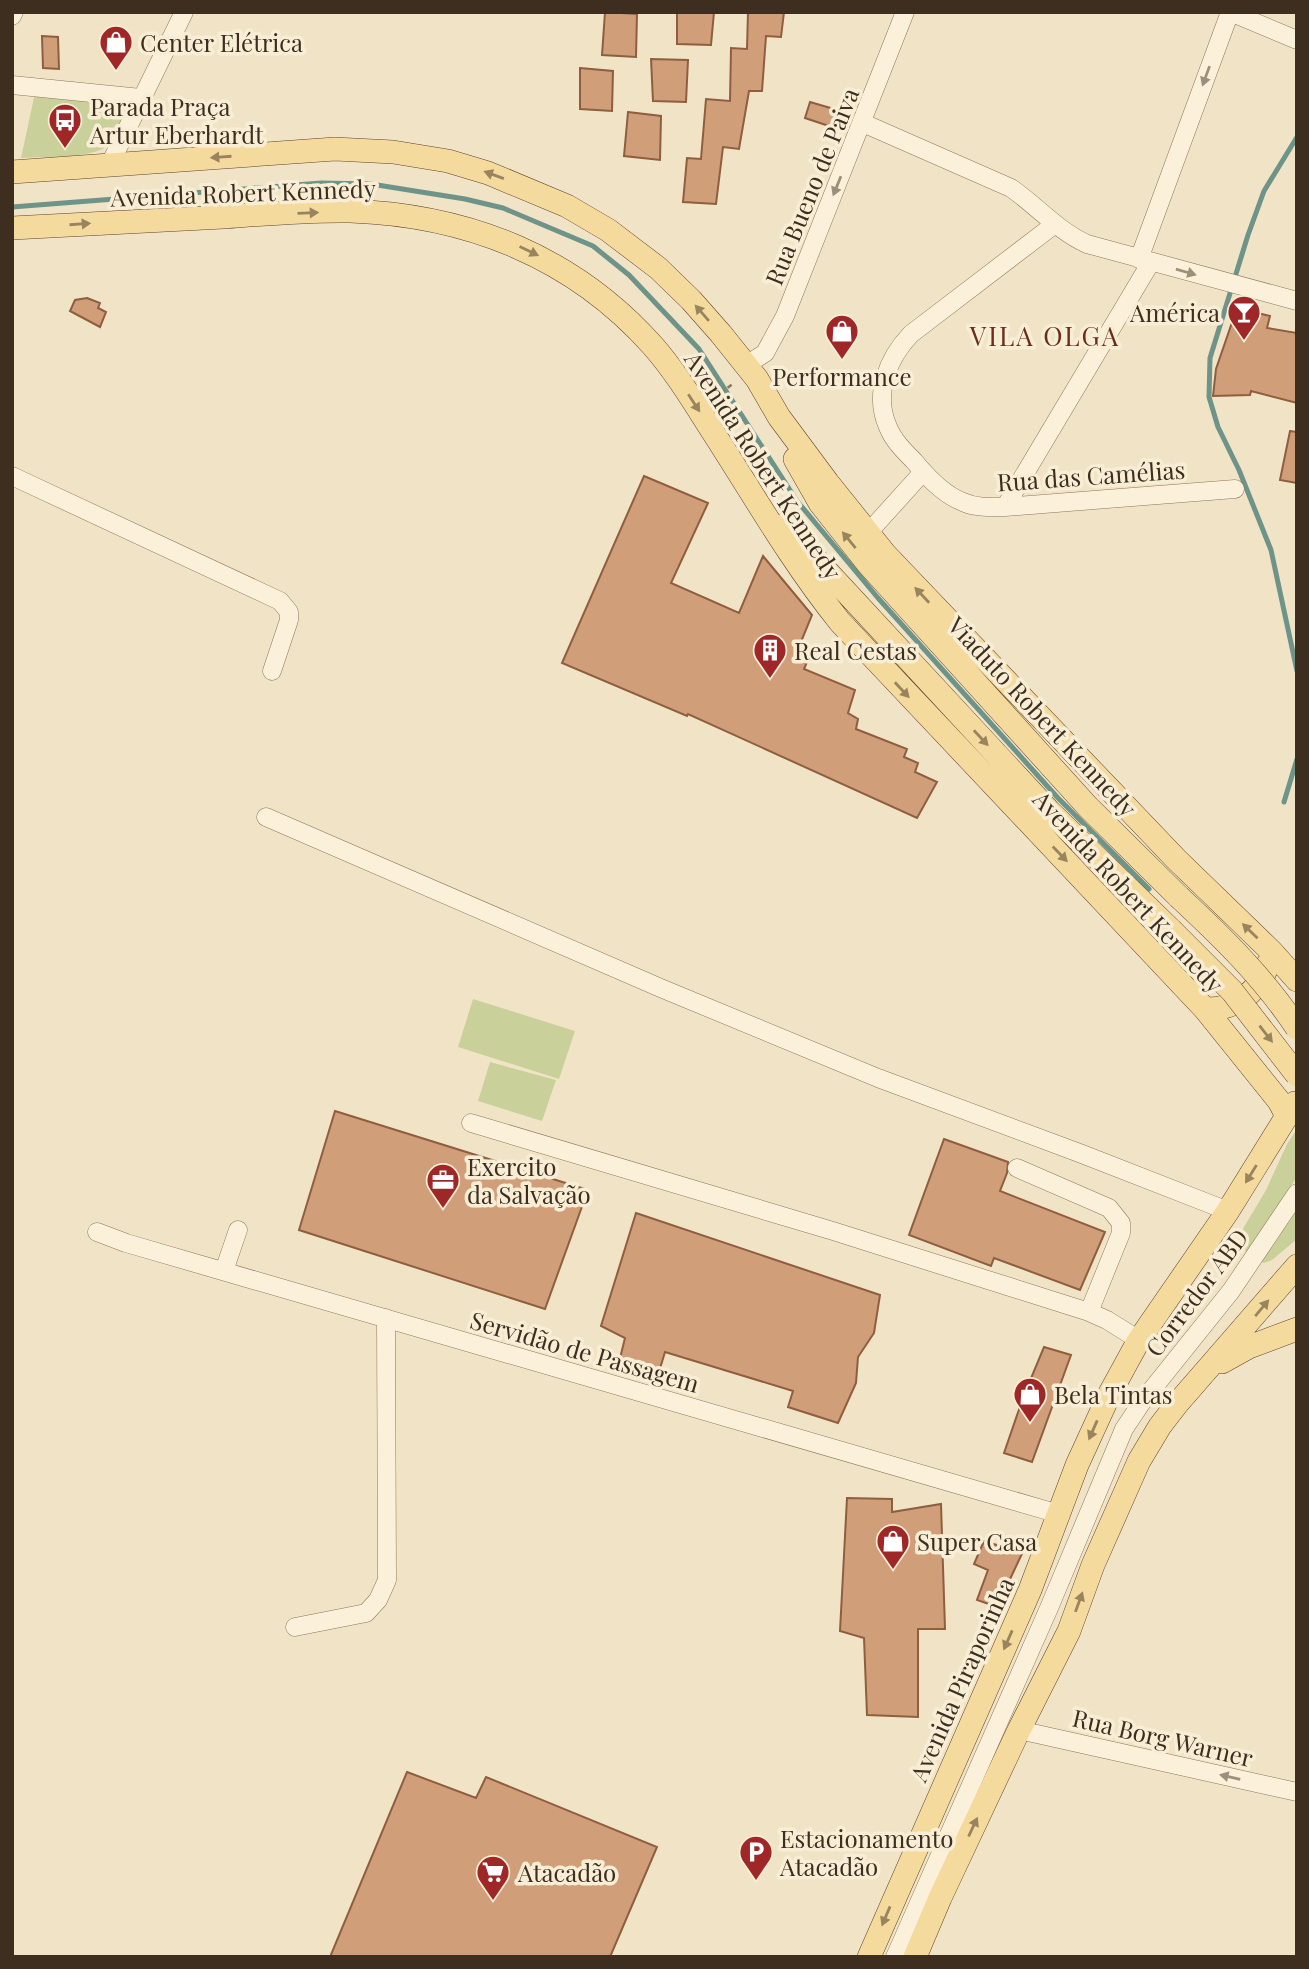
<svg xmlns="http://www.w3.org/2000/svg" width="1309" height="1969" viewBox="0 0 1309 1969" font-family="'Playfair Display',serif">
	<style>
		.green { fill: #cad099 }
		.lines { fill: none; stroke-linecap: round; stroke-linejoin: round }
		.stream { stroke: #6e948a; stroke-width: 5 }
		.building { fill: #d19e7a; stroke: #8e5e3f; stroke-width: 2 }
		.minor-casing { stroke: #8e765a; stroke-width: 19 }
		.major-casing { stroke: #5c432f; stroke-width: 24 }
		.path { stroke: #8e765a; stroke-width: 2.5; stroke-dasharray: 5 3.5; stroke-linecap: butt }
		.minor { stroke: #fbf1da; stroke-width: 18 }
		.major { stroke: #f5da9d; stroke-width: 23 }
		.major-bridge-casing { stroke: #5c432f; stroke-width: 24; stroke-linecap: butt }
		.major-bridge { stroke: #f5da9d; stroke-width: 23 }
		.oneway { fill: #9c907c }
		.oneway2 { fill: #99845e }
		.labels { text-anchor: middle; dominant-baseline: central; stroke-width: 7; stroke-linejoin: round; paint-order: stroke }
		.poi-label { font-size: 24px; fill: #3d2e1f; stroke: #f8eed6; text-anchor: start }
		.street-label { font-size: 24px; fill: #3d2e1f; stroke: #f8eed6 }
		.neighbourhood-label { font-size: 26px; letter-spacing: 2px; fill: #6c2d1c; stroke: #f8eed6 }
	</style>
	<rect width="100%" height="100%" fill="#f1e4c6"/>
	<path class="green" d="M35,93l95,12c-5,11 -8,28 -16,36 -16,19 -68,15 -93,17z
		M473,999l102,32 -16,48 -101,-32z
		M490,1062l66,18 -14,41 -64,-20z
		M1297,1129v47l-20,34 -30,42 -2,-1 -4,-19 25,-42 21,-46z
		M1297,1203v36l-25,21 -8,3 -5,-3z"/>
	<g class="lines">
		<path class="stream" d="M1297,137l-33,54 -16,44 -38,123 -1,39 9,30 21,43 32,80 26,121
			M12,207l309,-24 50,1 94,15 38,9 90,38 36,29 70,74 98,152 81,97 180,200 91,91
			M1284,802l13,-43"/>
	</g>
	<path class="building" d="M605,12l32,2 -1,43 -34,-2z
		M677,12h37l-3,33 -34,-1z
		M748,12h36l-3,25 -15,-1 -4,55h-13l-10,58 -16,-2 -7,57 -33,-2 4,-44 14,1 5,-60 24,2 1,-53 16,1z
		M42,36l16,1 1,32 -16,-1z
		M651,59l37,1 -2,42 -33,-1z
		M580,68l33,3 -1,40 -32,-2z
		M810,102l41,12 -7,17 -39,-13z
		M628,112l33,4 -1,44 -36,-4z
		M87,298l13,5 -2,5 8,4 -6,15 -30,-16 5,-11z
		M1237,308l33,8 -3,12 30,5v70l-46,-12 -1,4 -37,1 3,-27z
		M1290,431l7,1v51l-17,-3z
		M644,476l64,27 -37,80 68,30 24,-57 49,59 -16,39 11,8 -3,7 51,21 -7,23 10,6 -2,10 51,20 -3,8 14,6 -3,9 22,10 -20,36 -229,-104 -1,2 -125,-53z
		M335,1111l253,79 -43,119 -246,-79z
		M944,1139l64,23 -1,11 -7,18 105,41 -25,58 -86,-32 -3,8 -82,-31z
		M636,1213l244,82 -6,38 -16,24 -2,26 -18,40 -50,-16 5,-16 -128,-39 -6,20 -39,-14 5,-20 -24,-12z
		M1044,1347l27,8 -39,107 -28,-9 20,-58z
		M847,1498l45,1v13l49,-8 4,125h-27v88l-51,-2 -3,-77 -24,-7z
		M1006,1536l21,7 -30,64 -20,-7 11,-30 -14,-6 10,-23 16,5z
		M407,1772l69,26 10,-21 171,70 -47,110h-280z"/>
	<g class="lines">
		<defs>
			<path id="minor" d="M1230,12l67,28
				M12,16l2,-4
				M12,85l129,13
				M863,123l148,65c26,18 47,43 76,56l210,57
				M110,164l74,-152
				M1055,224l-144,110c-23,24 -38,60 -23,93 5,13 16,24 26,34 13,16 30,34 49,41 13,6 28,5 42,5l230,-18
				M1139,259l91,-247
				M746,365l19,-12 20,-37 120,-304
				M12,476l268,125 9,11v8l-17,51
				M1005,507l146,-245
				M867,534l56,-62
				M266,817l397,172 215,89 204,76 146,57
				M471,1123l362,108 256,81 18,8 32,20
				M1017,1168l92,40 12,15v10l-32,79
				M97,1232l29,11 933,271
				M224,1271l14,-41
				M295,1627l71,-14 12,-13 9,-20 -1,-262
				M1019,1730l278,62
				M895,1957l154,-349 75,-179 18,-27 89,-111 66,-98"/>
			<path id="major" d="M12,172l323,-23 58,3 55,9 40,12 79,33 41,24 50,38 33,32 30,34 36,45 22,38 49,66 57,71 291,305 95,92 26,29
				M12,228c71,-4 141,-8 211,-11 42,-3 85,-7 127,-6 118,4 224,46 303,135 22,25 40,55 58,83 42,65 80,132 129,193l365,387 74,92 8,15
				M795,459l25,44 49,62 219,242 91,90
				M784,525l265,286 122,119
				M1205,1009c30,1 54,-17 63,-45
				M1222,1362l27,-15 48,-18
				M869,1957l161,-367 47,-125 33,-72 29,-53 89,-129 67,-108
				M915,1957l25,-59 79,-168 50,-99 24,-66 46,-104 21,-35 17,-22 120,-138"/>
		</defs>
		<use href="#minor" class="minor-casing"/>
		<use href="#major" class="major-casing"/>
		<path class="path" d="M714,398l20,-15"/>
		<use href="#minor" class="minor"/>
		<use href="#major" class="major"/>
		<defs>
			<path id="major-bridge" d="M1179,897c44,41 85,81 118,131
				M1171,930l61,61 65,84"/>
		</defs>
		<use href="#major-bridge" class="major-bridge-casing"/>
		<use href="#major-bridge" class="major-bridge"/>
	</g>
	<defs><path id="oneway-solid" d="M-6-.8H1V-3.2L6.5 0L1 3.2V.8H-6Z" transform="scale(1.75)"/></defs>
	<g class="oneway">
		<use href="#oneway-solid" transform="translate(1206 76) rotate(110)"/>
		<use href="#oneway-solid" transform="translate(837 186) rotate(112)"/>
		<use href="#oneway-solid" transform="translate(1186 272) rotate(16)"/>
		<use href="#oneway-solid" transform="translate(1230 1777) rotate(-167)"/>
	</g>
	<g class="oneway2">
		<use href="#oneway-solid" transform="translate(221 157) rotate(176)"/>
		<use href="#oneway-solid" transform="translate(494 175) rotate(-160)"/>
		<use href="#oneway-solid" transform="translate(308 213) rotate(-2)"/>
		<use href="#oneway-solid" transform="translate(80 224) rotate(-4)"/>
		<use href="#oneway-solid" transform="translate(529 251) rotate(26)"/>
		<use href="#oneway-solid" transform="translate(702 313) rotate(-131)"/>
		<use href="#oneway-solid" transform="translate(694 403) rotate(57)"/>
		<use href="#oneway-solid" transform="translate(849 540) rotate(-129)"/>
		<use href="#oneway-solid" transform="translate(922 595) rotate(-133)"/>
		<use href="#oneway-solid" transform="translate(902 690) rotate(47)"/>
		<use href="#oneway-solid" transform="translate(981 738) rotate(47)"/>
		<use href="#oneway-solid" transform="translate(1060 854) rotate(46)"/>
		<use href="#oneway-solid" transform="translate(1250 931) rotate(-136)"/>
		<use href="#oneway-solid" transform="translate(1266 1034) rotate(52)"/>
		<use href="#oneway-solid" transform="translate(1251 1174) rotate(122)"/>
		<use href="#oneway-solid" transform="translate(1262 1308) rotate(-50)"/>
		<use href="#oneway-solid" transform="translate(1093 1430) rotate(114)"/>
		<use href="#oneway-solid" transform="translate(1079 1602) rotate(-70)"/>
		<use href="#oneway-solid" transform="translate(1008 1640) rotate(114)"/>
		<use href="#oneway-solid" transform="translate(973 1827) rotate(-65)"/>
		<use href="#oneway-solid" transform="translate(886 1916) rotate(113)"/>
	</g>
	<defs>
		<symbol id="shop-pin" viewBox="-11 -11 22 30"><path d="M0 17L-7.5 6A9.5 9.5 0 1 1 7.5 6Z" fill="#a02728" stroke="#f8eed6"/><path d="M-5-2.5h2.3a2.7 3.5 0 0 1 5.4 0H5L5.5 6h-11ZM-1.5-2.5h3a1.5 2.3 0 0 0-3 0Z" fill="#fff"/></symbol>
		<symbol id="bus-pin" viewBox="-11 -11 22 30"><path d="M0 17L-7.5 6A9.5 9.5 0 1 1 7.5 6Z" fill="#a02728" stroke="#f8eed6"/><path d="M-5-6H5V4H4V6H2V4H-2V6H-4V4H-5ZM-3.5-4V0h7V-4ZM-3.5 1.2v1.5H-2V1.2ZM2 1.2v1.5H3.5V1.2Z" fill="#fff"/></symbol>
		<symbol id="bar-pin" viewBox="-11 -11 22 30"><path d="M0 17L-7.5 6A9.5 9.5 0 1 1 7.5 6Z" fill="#a02728" stroke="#f8eed6"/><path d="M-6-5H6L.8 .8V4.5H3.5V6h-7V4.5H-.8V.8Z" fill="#fff"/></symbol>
		<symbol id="building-pin" viewBox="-11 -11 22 30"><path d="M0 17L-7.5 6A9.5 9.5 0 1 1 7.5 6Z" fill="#a02728" stroke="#f8eed6"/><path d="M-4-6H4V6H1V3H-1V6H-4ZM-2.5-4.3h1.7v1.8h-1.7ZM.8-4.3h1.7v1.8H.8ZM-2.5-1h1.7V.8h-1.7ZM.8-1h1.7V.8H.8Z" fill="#fff"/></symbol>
		<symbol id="office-pin" viewBox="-11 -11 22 30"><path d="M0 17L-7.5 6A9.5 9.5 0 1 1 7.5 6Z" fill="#a02728" stroke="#f8eed6"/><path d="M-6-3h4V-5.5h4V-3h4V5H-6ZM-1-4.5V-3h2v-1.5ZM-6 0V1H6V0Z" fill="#fff"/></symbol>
		<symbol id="parking-pin" viewBox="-11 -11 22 30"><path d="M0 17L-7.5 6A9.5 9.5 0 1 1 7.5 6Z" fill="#a02728" stroke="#f8eed6"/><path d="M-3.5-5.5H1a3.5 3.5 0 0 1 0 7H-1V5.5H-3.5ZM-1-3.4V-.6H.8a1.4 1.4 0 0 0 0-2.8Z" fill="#fff"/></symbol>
		<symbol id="supermarket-pin" viewBox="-11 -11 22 30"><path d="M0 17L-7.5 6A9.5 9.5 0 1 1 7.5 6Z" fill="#a02728" stroke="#f8eed6"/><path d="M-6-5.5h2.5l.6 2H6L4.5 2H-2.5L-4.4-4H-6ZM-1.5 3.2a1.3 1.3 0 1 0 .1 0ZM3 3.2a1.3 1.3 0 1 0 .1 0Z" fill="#fff"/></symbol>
	</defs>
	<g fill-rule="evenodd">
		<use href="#shop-pin" x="97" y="23" width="38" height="52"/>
		<use href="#bus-pin" x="46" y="101" width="38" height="52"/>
		<use href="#bar-pin" x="1225" y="293" width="38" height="52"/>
		<use href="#shop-pin" x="823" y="312" width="38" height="52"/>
		<use href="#building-pin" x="751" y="631" width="38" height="52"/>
		<use href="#office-pin" x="424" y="1161" width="38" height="52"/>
		<use href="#shop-pin" x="1011" y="1375" width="38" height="52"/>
		<use href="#shop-pin" x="874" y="1522" width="38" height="52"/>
		<use href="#parking-pin" x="737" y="1833" width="38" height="52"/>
		<use href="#supermarket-pin" x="474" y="1853" width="38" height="52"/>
	</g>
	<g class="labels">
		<g class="poi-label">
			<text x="140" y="42">Center Elétrica</text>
			<text x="90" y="106">Parada Praça<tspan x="90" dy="28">Artur Eberhardt</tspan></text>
			<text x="1220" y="312" text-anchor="end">América</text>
			<text x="842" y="376" text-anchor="middle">Performance</text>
			<text x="794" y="650">Real Cestas</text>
			<text x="467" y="1166">Exercito<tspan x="467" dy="28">da Salvação</tspan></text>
			<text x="1054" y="1394">Bela Tintas</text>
			<text x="917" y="1541">Super Casa</text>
			<text x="780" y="1838">Estacionamento<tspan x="780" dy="28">Atacadão</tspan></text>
			<text x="518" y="1872">Atacadão</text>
		</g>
		<g class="street-label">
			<text transform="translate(811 186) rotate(-68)">Rua Bueno de Paiva</text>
			<text transform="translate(243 192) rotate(-2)">Avenida Robert Kennedy</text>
			<text transform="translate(764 465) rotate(57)">Avenida Robert Kennedy</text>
			<text transform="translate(1091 475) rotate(-4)">Rua das Camélias</text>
			<text transform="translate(1043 716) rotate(47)">Viaduto Robert Kennedy</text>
			<text transform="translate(1129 891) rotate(47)">Avenida Robert Kennedy</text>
			<text transform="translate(1196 1292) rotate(-53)">Corredor ABD</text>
			<text transform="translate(585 1351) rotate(16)">Servidão de Passagem</text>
			<text transform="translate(961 1679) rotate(-66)">Avenida Piraporinha</text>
			<text transform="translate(1163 1737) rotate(13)">Rua Borg Warner</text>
		</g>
		<g class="neighbourhood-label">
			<text x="1045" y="335">VILA OLGA</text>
		</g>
	</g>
	<rect width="1309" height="1969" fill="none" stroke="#3d2e1f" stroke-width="28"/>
</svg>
